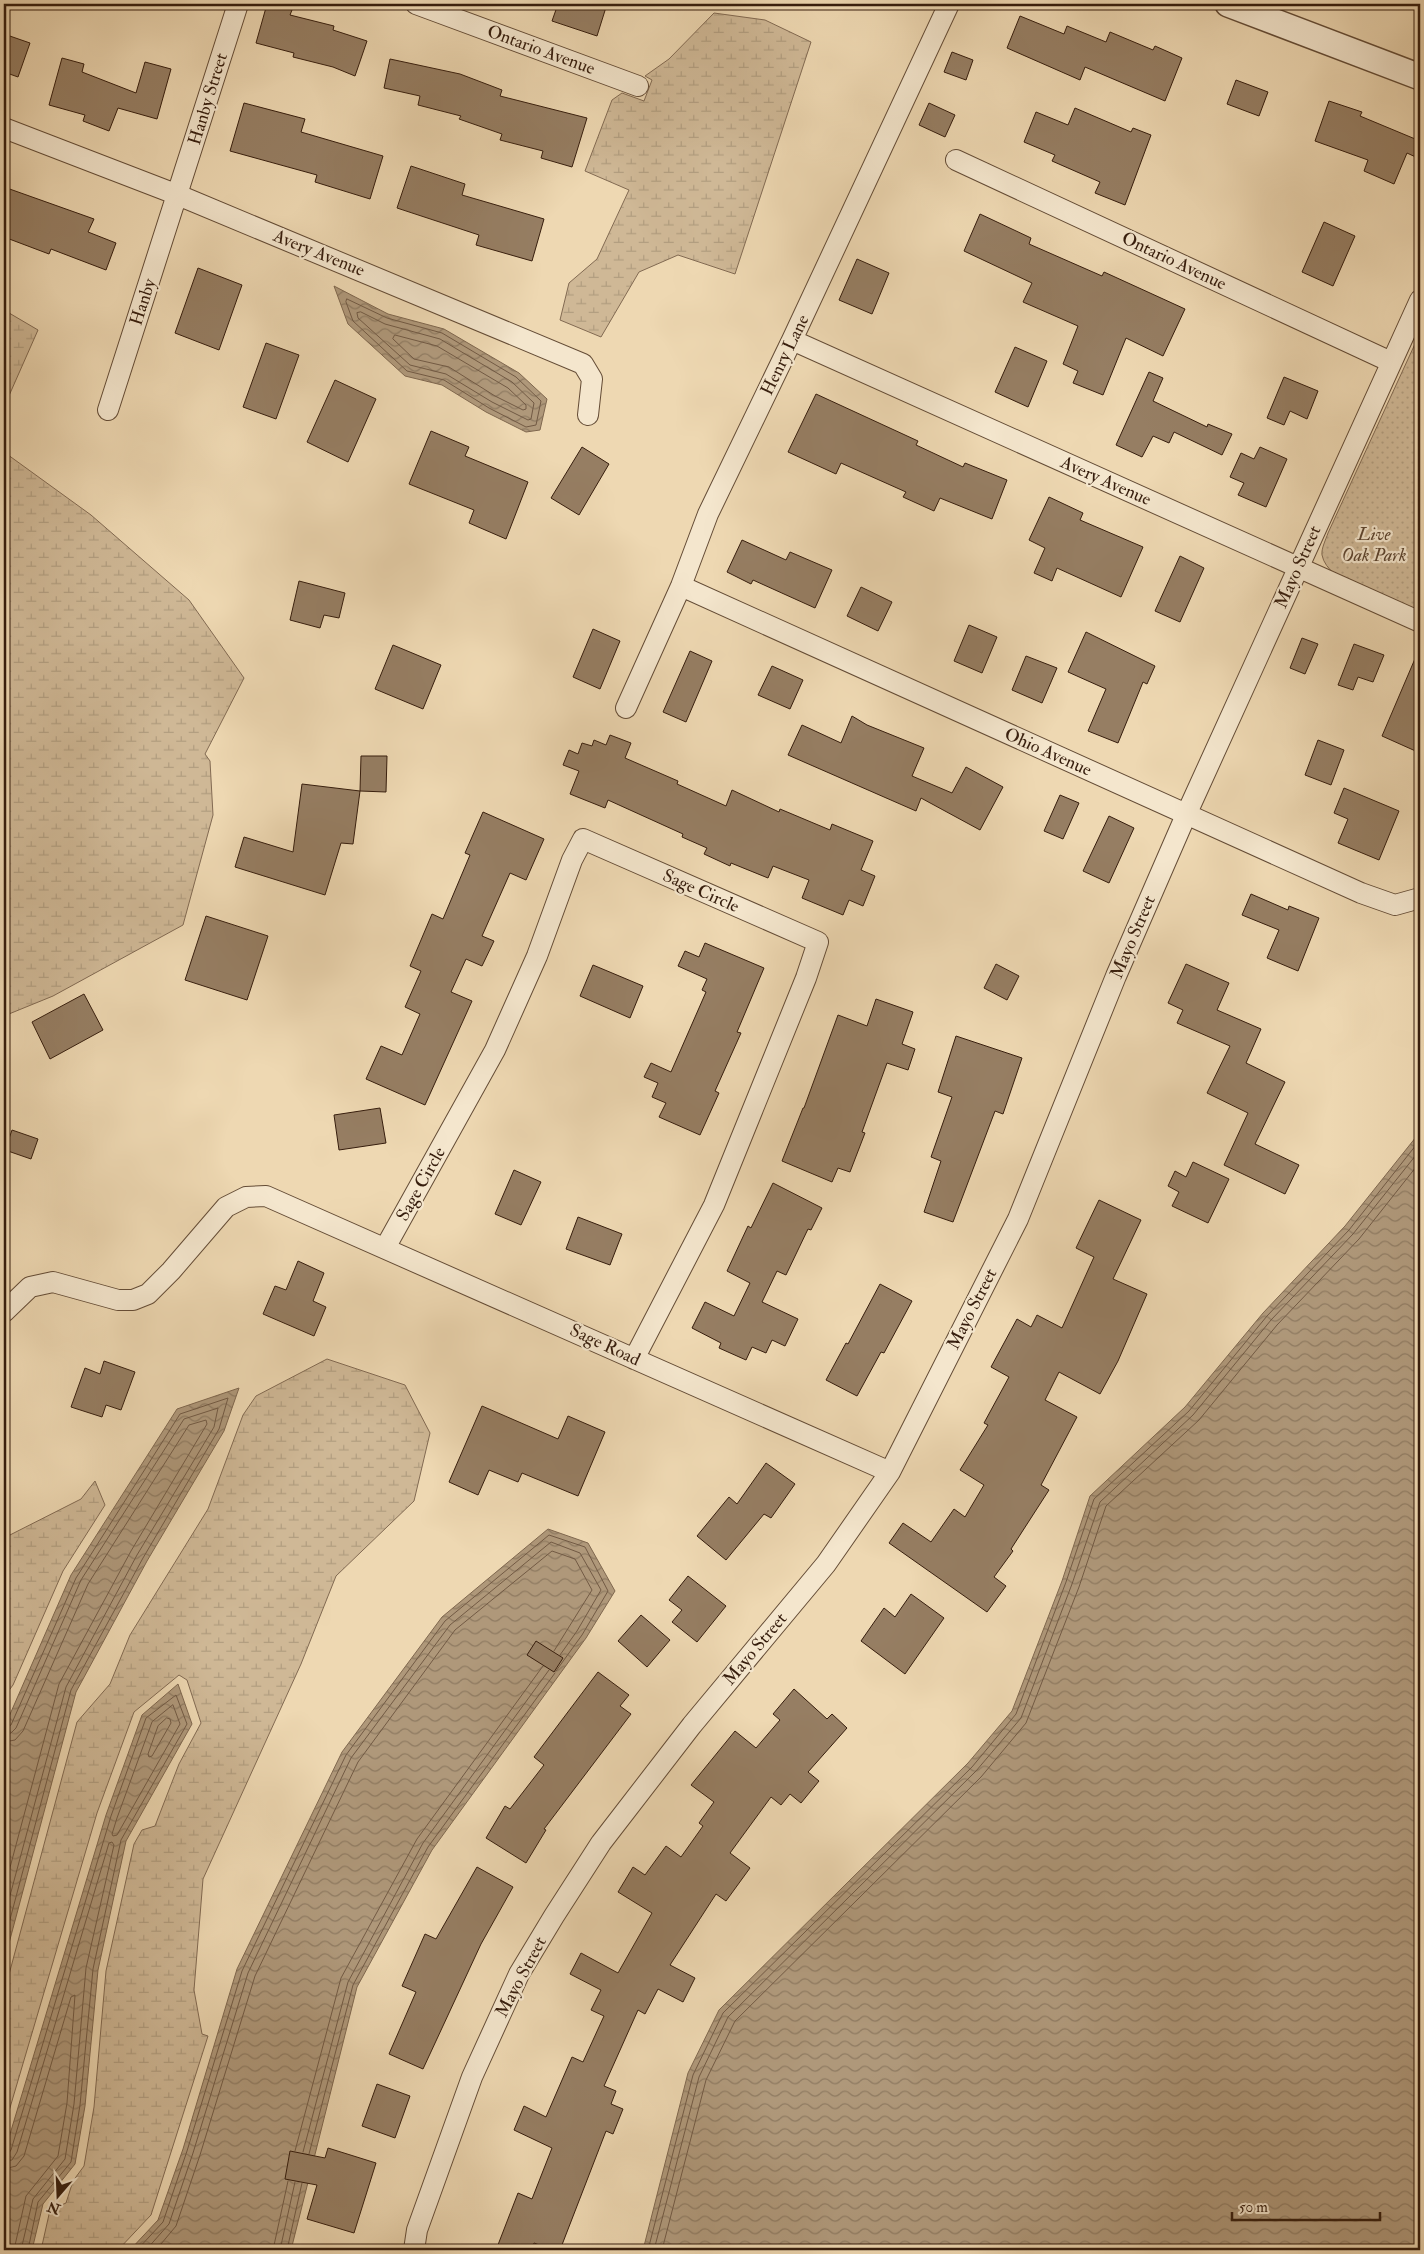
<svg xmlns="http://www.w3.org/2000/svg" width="1424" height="2254" viewBox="0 0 1424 2254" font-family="'IM FELL Double Pica',serif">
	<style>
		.grass { fill: url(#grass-dots); stroke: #826a52 }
		.wetland { fill: url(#wetland-marsh); stroke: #826a52 }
		.water { fill: url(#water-waves); stroke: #7f674e }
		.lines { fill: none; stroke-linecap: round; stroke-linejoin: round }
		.shore { stroke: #725a44; stroke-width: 1 }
		.building { fill: #967e63; stroke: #361d0d }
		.minor-casing { stroke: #644c36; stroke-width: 22 }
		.tertiary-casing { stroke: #644c36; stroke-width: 28 }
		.minor { stroke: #f4e6cd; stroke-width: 20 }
		.tertiary { stroke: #f4e6cd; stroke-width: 25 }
		.labels { text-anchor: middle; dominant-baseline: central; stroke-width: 4.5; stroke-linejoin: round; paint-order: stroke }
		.street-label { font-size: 18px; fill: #361d0d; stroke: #f4e6cd }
		.park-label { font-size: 18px; font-style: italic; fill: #5c442f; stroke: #f4e6cd }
	</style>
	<defs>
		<pattern id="grass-dots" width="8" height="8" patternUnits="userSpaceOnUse" patternTransform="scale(1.25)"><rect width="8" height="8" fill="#cfb896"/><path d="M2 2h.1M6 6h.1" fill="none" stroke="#b29e80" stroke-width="1.8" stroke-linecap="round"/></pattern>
		<pattern id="wetland-marsh" width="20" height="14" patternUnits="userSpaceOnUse" patternTransform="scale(1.25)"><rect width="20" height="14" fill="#cfb896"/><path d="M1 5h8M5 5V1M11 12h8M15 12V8" fill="none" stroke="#b29e80"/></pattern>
		<pattern id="water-waves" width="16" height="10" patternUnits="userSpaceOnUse" patternTransform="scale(1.25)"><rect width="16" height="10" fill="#af987a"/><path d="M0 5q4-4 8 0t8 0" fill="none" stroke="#8f7b62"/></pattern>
	</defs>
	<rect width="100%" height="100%" fill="#eed8b2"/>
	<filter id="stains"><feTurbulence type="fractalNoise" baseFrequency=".004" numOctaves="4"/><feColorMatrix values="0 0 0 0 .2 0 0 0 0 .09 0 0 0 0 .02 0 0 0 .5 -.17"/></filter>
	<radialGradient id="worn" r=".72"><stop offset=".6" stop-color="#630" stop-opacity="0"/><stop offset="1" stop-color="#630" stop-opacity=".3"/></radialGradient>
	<path class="grass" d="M1420,333v283c-25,-11 -93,-32 -98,-61 -1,-6 4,-16 6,-22z"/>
	<path class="wetland" d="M714,13l51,7 46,22 -76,232 -57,-19 -39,17 -38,65 -41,-17 9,-37 28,-24 32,-69 -44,-19 27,-71 10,-7 22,8 8,-21 -7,-4 24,-17z
		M4,310l34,20 -34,77z
		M4,452l87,63 98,85 55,78 -39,76 5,7 3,54 -30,110 -130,71 -49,20z
		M327,1359l78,26 25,48 -16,68 -78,75 -35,88 -98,215 -9,111 8,44 6,2 -57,179 -33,35h-77l9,-40 16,-7 7,-22 11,-15 10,-59 12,-136 28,-127 8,-14 13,-4 24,-62 22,-41 -14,-43 -8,-5 -45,37 -37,101 -93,315v-135l73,-271 33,-38 20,-49 78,-126 35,-94 13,-19z
		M95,1481l10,24 -42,66 -50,114 -9,12v-159l77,-39z"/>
	<path class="water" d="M334,286l54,28 56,15 75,44 28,26 -7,31 -14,2 -40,-20 -44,-27 -37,-9 -57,-52z
		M1420,1132v1118h-777l45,-177 31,-63 249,-247 44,-52 50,-130 28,-85 95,-89 78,-94 82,-87z
		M239,1388l-15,43 -77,130 -71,131 -72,270v-234l67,-153 106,-166z
		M548,1529l40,14 27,48 -29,47 -154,212 -75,137 -66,263h-161l28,-30 25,-71 54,-180 105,-217 100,-135z
		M178,1684l14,40 -66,117 -28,129 -13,136 -10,58 -32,40 -11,46h-28v-96l102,-339 36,-100z"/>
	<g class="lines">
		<path class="shore" d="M347,299l40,19 55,15 74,44 25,24 -5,24 -10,2 -37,-19 -45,-28 -37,-9 -54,-50 -7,-19z
			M361,312l24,12 55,15 72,43 22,21 -3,16 -3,1 -36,-18 -46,-28 -36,-9 -52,-47 -1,-5z
			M395,335l42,11 71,42 18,17v4l-3,1 -28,-14 -46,-29 -35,-8 -21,-20z
			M173,1705l7,19 -63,111 -4,1 -1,-2 5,-16 35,-96z
			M167,1718l3,1 1,4 -19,33 -3,1 -1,-3 10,-28z
			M4,1728l7,-3 65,-147 104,-164 48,-16 -9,31 -76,129 -72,132 -67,252
			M4,1735l7,-2 5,-5 65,-148 103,-161 34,-11 -4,19 -77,128 -71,132 -62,231
			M4,1742l11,-2 8,-9 65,-147 101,-159 17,-5 1,4 -76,127 -72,133 -55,206
			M295,2151l46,-173 76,-139 126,-173
			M303,2152l45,-170 75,-139 126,-173
			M309,2154l44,-169 75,-138 127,-174
			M4,2155l4,-1 3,-4 100,-334 35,-98 30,-23 11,29 -66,116 -28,129 -13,136 -9,57 -33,40 -10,48
			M4,2161l8,-1 5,-8 92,-309 3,-1 2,3 -28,123 -12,136 -9,55 -32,40 -12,51
			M4,2169l12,-3 8,-10 47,-159 4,-2 -8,108 -9,53 -32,40 -12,54
			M137,2250l26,-28 24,-71 55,-180 104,-216 99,-134 104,-86 36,12 23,44 -26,44 -26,36
			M146,2250l23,-26 24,-71 55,-180 103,-215 99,-133 101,-83 29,11 21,37 -24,41 -17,24
			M156,2250l20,-24 24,-71 55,-179 103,-214 97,-132 97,-79 23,8 17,31 -38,61
			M273,2250l15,-69
			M280,2250l15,-68
			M287,2250l15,-67
			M648,2250l45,-175 30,-62 249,-246 44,-53 50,-132 28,-83 95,-88 78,-95 82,-86 71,-90
			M654,2250l45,-173 29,-60 248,-246 45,-53 51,-134 28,-82 93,-87 78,-95 82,-86 67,-84
			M662,2250l44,-170 29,-59 246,-244 45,-54 53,-136 27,-81 93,-86 78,-95 82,-86 61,-77"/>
	</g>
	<path class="building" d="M267,4l25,6 -2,5 44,11 -1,4 34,11 -12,35 -22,-9 -40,-10 1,-4 -38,-10z
		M558,4h49l-10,32 -45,-15z
		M1020,16l44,18 3,-8 39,16 4,-10 43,18 2,-4 27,12 -17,43 -80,-34 -5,13 -73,-32z
		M4,34l26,9 -12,34 -14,-5z
		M952,52l21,8 -7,20 -22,-8z
		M62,58l22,6 -2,8 54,21 9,-31 26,7 -14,50 -39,-11 -9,23 -26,-10 2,-6 -36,-10z
		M390,59l70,15 42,16 -2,6 87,22 -15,49 -31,-9 2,-7 -43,-11 2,-6 -43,-15 2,-3 -43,-11 2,-9 -36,-8z
		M1236,80l32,12 -9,24 -32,-12z
		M1329,101l33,11 -2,4 60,25v18l-13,-6 -13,31 -30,-13 4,-11 -53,-19z
		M244,103l61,16 -4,13 82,24 -13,43 -55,-17 2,-7 -87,-24z
		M929,103l26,12 -10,22 -26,-12z
		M1075,108l56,24 2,-4 18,7 -26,70 -30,-12 5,-11 -48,-21 3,-6 -31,-13 12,-30 32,13z
		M411,166l54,18 -3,11 82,24 -12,42 -56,-16 3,-10 -82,-27z
		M4,187l90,32 -6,13 28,11 -10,27 -55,-21 -2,5 -45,-17z
		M980,214l51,24 -2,6 73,32 2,-4 81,37 -22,47 -37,-18 -23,57 -30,-12 5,-12 -15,-7 15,-38 -55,-24 9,-19 -68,-32z
		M1324,222l31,14 -22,50 -31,-14z
		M857,259l32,14 -17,41 -33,-14z
		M198,268l44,17 -23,65 -44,-17z
		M266,343l33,12 -23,64 -33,-12z
		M1015,347l32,14 -19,46 -33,-15z
		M1149,372l14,6 -10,23 54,26 1,-3 24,10 -10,21 -48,-23 -5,11 -16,-7 -11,21 -26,-12z
		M1284,377l34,14 -11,28 -17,-8 -6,14 -17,-7z
		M335,380l41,19 -28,63 -41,-20z
		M816,394l102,47 -2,4 47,22 2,-4 42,17 -15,39 -52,-21 -6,13 -31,-14 3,-5 -65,-29 -5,11 -48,-22z
		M431,431l38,16 -4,9 63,26 -22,57 -37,-16 5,-13 -65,-26z
		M582,447l27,17 -30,51 -28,-17z
		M1260,447l27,12 -21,48 -28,-12 6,-12 -14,-6 11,-24 13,6z
		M1049,497l34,16 -3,7 63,27 -22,50 -64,-29 -5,13 -18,-8 11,-25 -16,-8z
		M742,540l44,20 4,-8 42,18 -17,38 -62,-28 -2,4 -24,-12z
		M1180,556l24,12 -24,54 -25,-11z
		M299,581l46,12 -6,25 -15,-3 -4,13 -30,-8z
		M861,587l31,15 -14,29 -31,-15z
		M969,625l28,12 -15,36 -28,-12z
		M593,629l27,12 -20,48 -27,-12z
		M1086,632l69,34 -8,18 -4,-2 -25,61 -30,-12 18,-42 -38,-17z
		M1302,638l16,6 -13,30 -15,-6z
		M1354,644l30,11 -11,27 -15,-5 -5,13 -15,-5z
		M393,645l48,20 -18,44 -48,-20z
		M1420,647v106l-38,-17z
		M690,651l22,10 -26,61 -23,-10z
		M1026,656l31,12 -15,35 -30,-13z
		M772,666l31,14 -13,29 -32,-14z
		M852,716l15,9 57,23 -12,28 40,17 14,-26 37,20 -23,43 -59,-32 -5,13 -128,-56 14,-30 39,18z
		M610,735l21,8 -6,15 53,23 -1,3 49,22 6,-16 47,22 1,-3 50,21 2,-6 41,17 -12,29 14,6 -12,30 -14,-6 -6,15 -41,-17 7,-18 -36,-14 -5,12 -37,-15 -1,3 -26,-12 3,-6 -25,-11 1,-3 -75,-34 -3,8 -35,-14 9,-23 -16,-6 6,-15 9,4 4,-11 10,3 2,-6 12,5z
		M1318,740l26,10 -13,35 -26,-10z
		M361,756h26l-1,36 -26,-1z
		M302,784l58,7 -7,53 -12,-1 -16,52 -90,-28 9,-30 49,15z
		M1344,788l55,23 -20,49 -41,-17 10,-24 -14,-6z
		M1060,795l19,8 -16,36 -19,-8z
		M483,812l61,27 -18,41 -16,-7 -28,63 12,5 -12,25 -16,-7 -15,33 21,9 -47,104 -59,-26 15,-33 21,9 18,-41 -15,-7 16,-36 -11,-5 22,-52 11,5 27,-64 -5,-2z
		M1109,816l25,12 -25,55 -26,-12z
		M1251,894l37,16 1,-4 30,12 -21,53 -31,-13 12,-28 -37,-15z
		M206,916l62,20 -21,64 -62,-20z
		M705,943l59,25 -27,64 4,1 -26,58 4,2 -19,42 -41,-18 7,-14 -14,-6 6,-14 -14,-6 7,-14 20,9 35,-80 -4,-2 5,-11 -29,-13 7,-15 14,6z
		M996,964l23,12 -12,24 -23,-12z
		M1186,964l43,19 -12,27 44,19 -15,34 39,19 -30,62 44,21 -14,29 -61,-29 24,-52 -41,-20 23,-47 -53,-23 6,-13 -15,-7z
		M593,965l50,21 -13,32 -50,-22z
		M84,994l19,36 -53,29 -18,-37z
		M876,999l37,13 -11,32 13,5 -7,21 -21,-7 -25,69 3,1 -15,39 -12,-4 -6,14 -50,-21 21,-53h1l34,-93 29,11z
		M956,1036l66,22 -19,56 -8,-3 -42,111 -29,-10 17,-51 -10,-4 21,-60 -14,-5z
		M380,1108l6,35 -47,7 -5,-35z
		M12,1130l26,9 -7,20 -26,-9z
		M1193,1162l36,17 -21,44 -36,-17 7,-14 -11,-6 7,-15 11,6z
		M514,1170l27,12 -20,43 -26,-11z
		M773,1183l49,25 -11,22 -3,-1 -22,46 -9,-4 -15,31 36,17 -13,27 -13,-6 -6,13 -14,-6 -6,13 -27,-12 2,-5 -29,-15 13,-26 29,14 16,-33 -23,-12 21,-45 3,2z
		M1099,1200l42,20 -28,59 34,15 -29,67 -18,33 -41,-22 -14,28 32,17 -36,68 8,5 -38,59 2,2 -19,26 12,9 -19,26 -98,-69 14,-20 28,19 23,-33 11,8 19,-32 -24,-15 28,-45 -4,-2 25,-46 -18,-10 26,-48 14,8 6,-12 25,13 32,-71 -18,-9z
		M578,1217l44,17 -12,31 -44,-16z
		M298,1261l26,12 -11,28 13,6 -12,29 -51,-22 12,-28 11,4z
		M880,1284l32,17 -28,52 -3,-1 -24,44 -31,-16 20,-37 2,1z
		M104,1361l31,11 -14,38 -15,-5 -4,12 -31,-10 14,-39 15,6z
		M482,1406l76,33 10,-23 37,16 -27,64 -56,-23 -4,9 -29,-12 -11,25 -29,-13z
		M766,1463l29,21 -24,34 -7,-4 -38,46 -29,-24 32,-39 8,7z
		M688,1576l38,30 -29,36 -25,-20 10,-12 -13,-10z
		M911,1594l33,24 -39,56 -44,-33 23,-33 11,9z
		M641,1615l29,25 -23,27 -29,-26z
		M536,1641l27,17 -9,14 -27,-17z
		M598,1672l31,23 -9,11 11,8 -87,115 2,1 -20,33 -40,-25 19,-32 5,3 34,-44 -10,-8z
		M794,1689l33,30 5,-5 15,14 -39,44 11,9 -18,22 -11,-9 -9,11 -10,-8 -41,56 20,15 -24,33 -10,-7 -46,71 25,13 -12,24 -25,-13 -13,25 -7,-4 -34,76 12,5 -5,13 12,5 -10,25 -7,-3 -46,119h-8l-18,-7 -3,7h-35l22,-57 14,6 20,-51 -38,-18 10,-24 22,11 26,-60 11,5 21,-46 -13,-6 10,-20 -31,-16 11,-21 37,20 34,-60 -34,-21 15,-25 12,8 21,-29 15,11 22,-31 -4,-3 15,-21 -23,-17 44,-54 21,17 24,-28 -7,-6z
		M477,1867l36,20 -32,57 -58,125 -34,-15 27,-62 -14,-6 23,-52 11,5z
		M377,2084l33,12 -15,42 -33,-12z
		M328,2148l48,15 -22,70 -47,-14 10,-34 -32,-6 5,-28 35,7z"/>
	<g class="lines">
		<defs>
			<path id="minor" d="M416,4l222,82
				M4,128l174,67 405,169 9,15 -4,36
				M956,160l435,202
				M792,340l628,282
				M108,410l130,-406
				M681,586l680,307 34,12 25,-7
				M626,708l55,-122 27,-72 84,-174 157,-336
				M385,1248l110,-198 42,-94 35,-96 11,-21 235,103 -12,36 -92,227 -80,154
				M4,1312l26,-25 23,-5 65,18h15l15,-6 23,-23 55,-64 20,-10 20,-1 624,276
				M414,2250l3,-20 55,-153 47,-103 35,-58 47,-73 91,-118 134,-161 64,-92 128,-253 98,-243 70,-161 234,-515"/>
			<path id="tertiary" d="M1228,4l192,73"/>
		</defs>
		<use href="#minor" class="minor-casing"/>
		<use href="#tertiary" class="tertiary-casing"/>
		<use href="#minor" class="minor"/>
		<use href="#tertiary" class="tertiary"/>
	</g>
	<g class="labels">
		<g class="street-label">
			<text transform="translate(541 50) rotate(20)">Ontario Avenue</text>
			<text transform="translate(208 99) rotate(-73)">Hanby Street</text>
			<text transform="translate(319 253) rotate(22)">Avery Avenue</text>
			<text transform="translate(1174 261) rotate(25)">Ontario Avenue</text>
			<text transform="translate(143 302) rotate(-72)">Hanby</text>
			<text transform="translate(785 355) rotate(-64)">Henry Lane</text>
			<text transform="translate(1106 481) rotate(24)">Avery Avenue</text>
			<text transform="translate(1298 567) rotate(-66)">Mayo Street</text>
			<text transform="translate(1048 752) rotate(24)">Ohio Avenue</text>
			<text transform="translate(701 891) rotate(24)">Sage Circle</text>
			<text transform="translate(1133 937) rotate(-67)">Mayo Street</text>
			<text transform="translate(421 1184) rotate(-61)">Sage Circle</text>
			<text transform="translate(972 1309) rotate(-63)">Mayo Street</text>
			<text transform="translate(605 1345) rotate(25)">Sage Road</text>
			<text transform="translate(755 1649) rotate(-50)">Mayo Street</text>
			<text transform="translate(521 1977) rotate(-62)">Mayo Street</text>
		</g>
		<g class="park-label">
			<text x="1374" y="534">Live<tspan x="1374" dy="21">Oak Park</tspan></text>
		</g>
	</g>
	<rect width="1424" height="2254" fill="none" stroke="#eed8b2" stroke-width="20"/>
	<rect x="5" y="5" width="1414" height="2244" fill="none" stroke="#361d0d" stroke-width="2.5"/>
	<rect x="10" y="10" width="1404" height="2234" fill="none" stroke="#361d0d"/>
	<g transform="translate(58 2196) rotate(199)" stroke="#f4e6cd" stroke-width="4" paint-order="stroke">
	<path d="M0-4L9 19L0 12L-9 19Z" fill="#361d0d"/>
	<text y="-8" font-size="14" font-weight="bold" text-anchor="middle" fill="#361d0d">N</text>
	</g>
	<path d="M1232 2212v8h148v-8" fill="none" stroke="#361d0d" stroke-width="2.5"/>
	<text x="1239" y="2212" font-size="15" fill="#361d0d" stroke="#f4e6cd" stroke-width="4" paint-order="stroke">50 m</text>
	<rect width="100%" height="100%" filter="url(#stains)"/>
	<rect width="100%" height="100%" fill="url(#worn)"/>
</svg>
